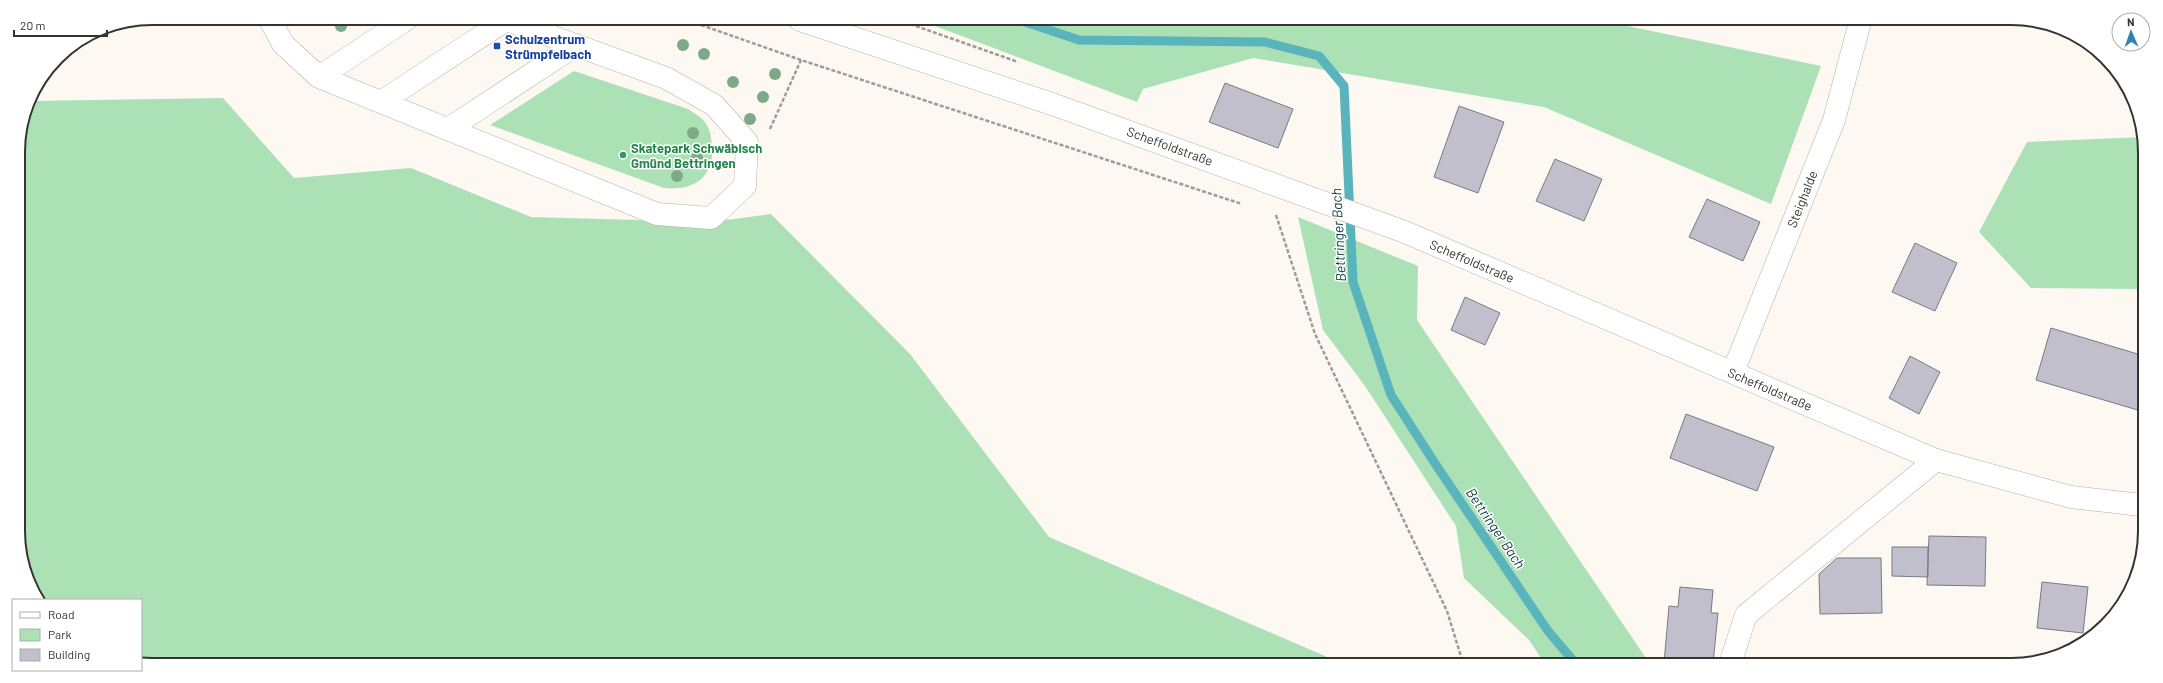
<svg xmlns="http://www.w3.org/2000/svg" width="2163" height="683" viewBox="0 0 2163 683" font-family="Barlow,sans-serif">
	<style>
		.green { fill: #abe1b5 }
		.lines { fill: none; stroke-linecap: round; stroke-linejoin: round }
		.stream { stroke: #5ab4bb; stroke-width: 9 }
		.building { fill: #c1bfcb; stroke: #7b7984 }
		.minor-casing { stroke: #bab1a7; stroke-width: 23 }
		.major-casing { stroke: #bab1a7; stroke-width: 23 }
		.path { stroke: #a09b96; stroke-width: 2.5; stroke-dasharray: 4 2; stroke-linecap: butt }
		.minor { stroke: #fff; stroke-width: 22 }
		.major { stroke: #fff; stroke-width: 22 }
		.tree { fill: #7da988 }
		.transit-dot { fill: #1a4fb4; stroke: #fff; stroke-width: 1.5 }
		.leisure-dot { fill: #2e9e5b; stroke: #fff; stroke-width: 1.5 }
		.labels { text-anchor: middle; dominant-baseline: central; stroke-width: 3; stroke-linejoin: round; paint-order: stroke }
		.transit-label { font-size: 13px; font-weight: bold; fill: #164399; stroke: #fff; text-anchor: start }
		.street-label { font-size: 13px; fill: #36332f; stroke: #fff }
		.leisure-label { font-size: 13px; font-weight: bold; fill: #27864d; stroke: #fff; text-anchor: start }
		.water-label { font-size: 14px; font-style: italic; fill: #0d393c; stroke: #fff }
		.rim { fill: none; stroke: #36332f; stroke-width: 2 }
	</style>
	<rect width="100%" height="100%" fill="#fef8f2"/>
	<path class="green" d="M919,20l689,2 213,44 -50,138 -227,-97 -291,-49 -110,31 -6,13z
		M574,71l114,38c6,4 13,8 17,13 5,7 6,15 7,23 3,32 -18,46 -48,43l-174,-63z
		M223,98l71,80 117,-10 120,49 180,5 60,-8 139,140 139,183 292,126 -1200,-3v-60h-99l-21,-43 -3,-414 12,-42z
		M2142,137v152l-111,-1 -52,-56 48,-90z
		M1298,217l120,49 -1,54 233,344h-105l-16,-24 -65,-62 -8,-52 -91,-140 -42,-56z"/>
	<g class="lines">
		<path class="stream" d="M1019,20l60,20 186,2 54,14 25,30 9,196 38,113 47,73 110,163 28,33"/>
	</g>
	<path class="building" d="M2027,23h19l18,7z
		M1225,83l68,26 -15,39 -69,-26z
		M1459,106l45,16 -26,71 -44,-16z
		M1555,159l47,20 -18,42 -48,-20z
		M1707,199l53,23 -17,39 -54,-24z
		M1915,243l42,20 -22,48 -43,-19z
		M1465,297l35,16 -15,32 -34,-15z
		M2051,328l90,27v56l-105,-31z
		M1910,356l30,16 -21,42 -30,-16z
		M1686,414l88,33 -17,44 -87,-33z
		M1929,536l57,1 -1,49 -58,-1z
		M1892,547h36v30l-36,-1z
		M1837,558h44l1,55 -62,1 -1,-40z
		M2042,582l46,5 -5,46 -46,-5z
		M1680,587l33,3 -2,23h7l-5,51 -49,-1 5,-57 9,1z"/>
	<g class="lines">
		<defs>
			<path id="minor" d="M269,18l14,26 36,33 338,137 54,4 34,-32 2,-44 -33,-37 -48,-27 -162,-59
				M319,77l88,-58
				M381,102l125,-82
				M448,129l128,-84
				M1733,372l101,-252 26,-98
				M1730,664l16,-49 190,-155"/>
			<path id="major" d="M800,20l255,85 350,127 531,228 135,37 70,8"/>
		</defs>
		<use href="#minor" class="minor-casing"/>
		<use href="#major" class="major-casing"/>
		<path class="path" d="M684,19l117,41 441,144
			M899,20l119,42
			M770,129l31,-69
			M1276,215l39,119 132,277 16,52"/>
		<use href="#minor" class="minor"/>
		<use href="#major" class="major"/>
	</g>
	<g class="tree">
		<circle cx="341" cy="26" r="6"/>
		<circle cx="683" cy="45" r="6"/>
		<circle cx="704" cy="54" r="6"/>
		<circle cx="775" cy="74" r="6"/>
		<circle cx="733" cy="82" r="6"/>
		<circle cx="763" cy="97" r="6"/>
		<circle cx="750" cy="119" r="6"/>
		<circle cx="693" cy="133" r="6"/>
		<circle cx="697" cy="158" r="6"/>
		<circle cx="677" cy="176" r="6"/>
	</g>
	<rect class="transit-dot" x="493" y="42" width="8" height="8" rx="2"/>
	<circle class="leisure-dot" cx="623" cy="155" r="4"/>
	<g class="labels">
		<g class="transit-label">
			<text x="505" y="39">Schulzentrum<tspan x="505" dy="15">Strümpfelbach</tspan></text>
		</g>
		<g class="street-label">
			<text transform="translate(1170 146) rotate(20)">Scheffoldstraße</text>
			<text transform="translate(1802 199) rotate(-68)">Steighalde</text>
			<text transform="translate(1472 261) rotate(23)">Scheffoldstraße</text>
			<text transform="translate(1770 389) rotate(23)">Scheffoldstraße</text>
		</g>
		<g class="leisure-label">
			<text x="631" y="148">Skatepark Schwäbisch<tspan x="631" dy="15">Gmünd Bettringen</tspan></text>
		</g>
		<g class="water-label">
			<text transform="translate(1338 235) rotate(-93)">Bettringer Bach</text>
			<text transform="translate(1496 528) rotate(56)">Bettringer Bach</text>
		</g>
	</g>
	<path d="M0 0H2163V683H0ZM152 25H2011A127 127 0 0 1 2138 152V531A127 127 0 0 1 2011 658H152A127 127 0 0 1 25 531V152A127 127 0 0 1 152 25Z" fill="#fff" fill-rule="evenodd"/>
	<path class="rim" d="M152 25H2011A127 127 0 0 1 2138 152V531A127 127 0 0 1 2011 658H152A127 127 0 0 1 25 531V152A127 127 0 0 1 152 25Z"/>
	<rect x="12" y="599" width="130" height="72" fill="#ffffff" stroke="#afadac"/>
	<rect x="20" y="612" width="20" height="6" fill="#ffffff" stroke="#afadac"/>
	<text x="48" y="619" font-size="12" fill="#36332f">Road</text>
	<rect x="20" y="629" width="20" height="12" fill="#abe1b5" stroke="#afadac"/>
	<text x="48" y="639" font-size="12" fill="#36332f">Park</text>
	<rect x="20" y="649" width="20" height="12" fill="#c1bfcb" stroke="#afadac"/>
	<text x="48" y="659" font-size="12" fill="#36332f">Building</text>
	<g transform="translate(2131 32) rotate(358)"><circle r="19" fill="#ffffff" stroke="#afadac"/>
	<path d="M0-3L7 15L0 10L-7 15Z" fill="#3281b3"/>
	<text y="-6" font-size="11" font-weight="bold" text-anchor="middle" fill="#36332f">N</text>
	</g>
	<path d="M14 30v6h93v-6" fill="none" stroke="#36332f" stroke-width="2"/>
	<text x="20" y="30" font-size="12" fill="#36332f" stroke="#ffffff" stroke-width="3" paint-order="stroke">20 m</text>
</svg>
